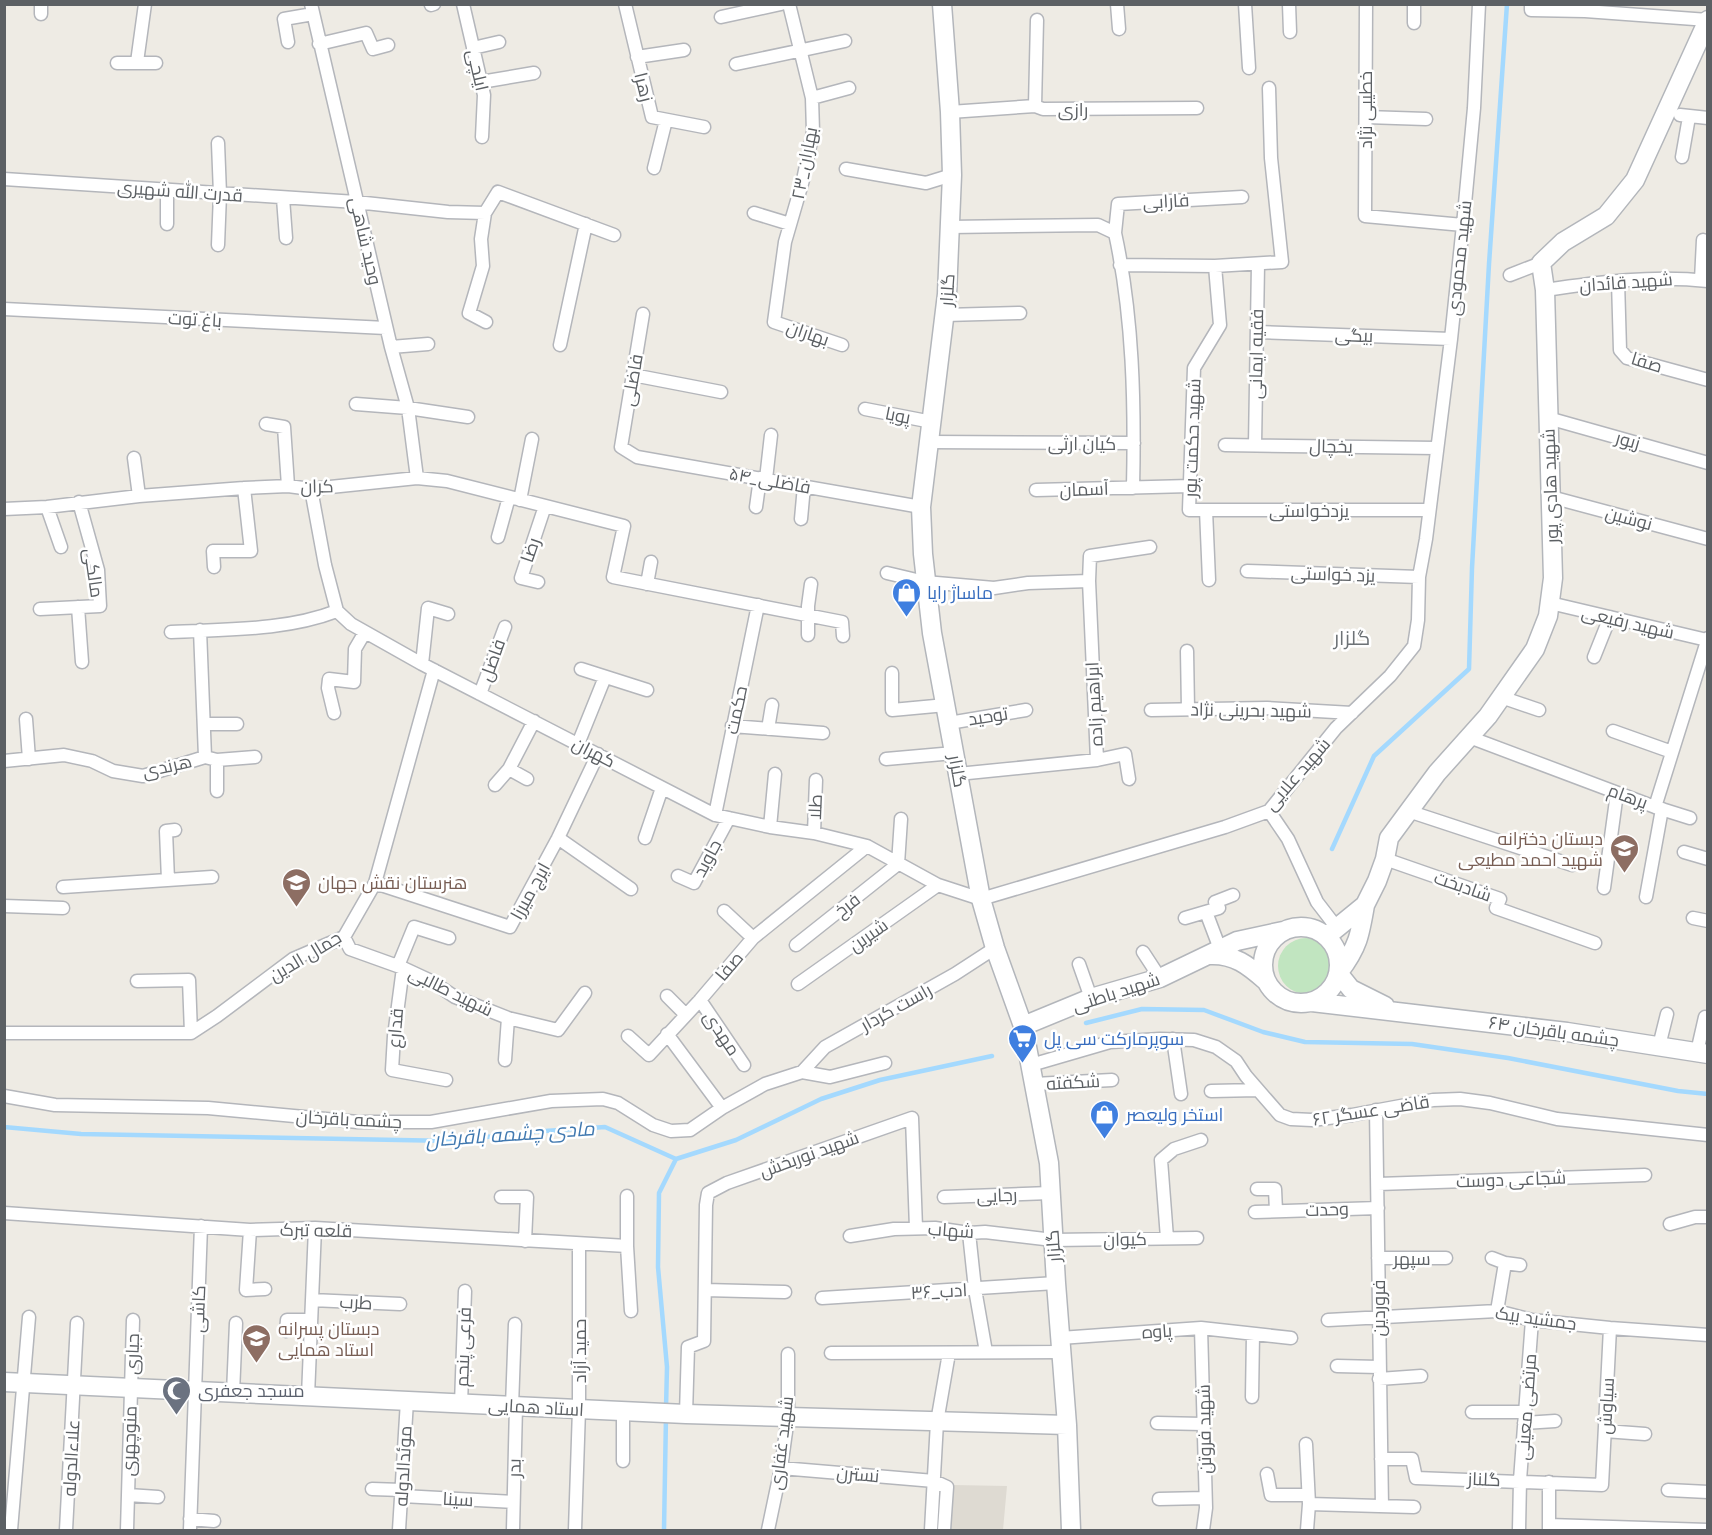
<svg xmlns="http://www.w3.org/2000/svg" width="1712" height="1535" viewBox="0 0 1712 1535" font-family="Roboto,Cairo,sans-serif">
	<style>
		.education { fill: #dedad2 }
		.green { fill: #c1e5c0 }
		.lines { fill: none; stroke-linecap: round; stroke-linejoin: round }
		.stream { stroke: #a4d9fe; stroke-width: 4.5 }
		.street-casing { stroke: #b4b6bb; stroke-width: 15 }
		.secondary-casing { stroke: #b3b6bb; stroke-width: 21 }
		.street { stroke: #fff; stroke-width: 12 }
		.secondary { stroke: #fff; stroke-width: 18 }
		.labels { text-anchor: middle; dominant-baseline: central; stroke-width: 5; stroke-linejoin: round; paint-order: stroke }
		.street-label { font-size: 18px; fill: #5c6064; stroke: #fff }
		.shop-label { font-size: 18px; fill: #366cbe; stroke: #fff; text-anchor: start }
		.education-label { font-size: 18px; fill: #785e54; stroke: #fff; text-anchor: start }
		.worship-label { font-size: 18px; fill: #5b616d; stroke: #fff; text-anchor: start }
		.neighbourhood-label { font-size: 20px; fill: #6d7276; stroke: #fff }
		.water-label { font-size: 20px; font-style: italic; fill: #4179b0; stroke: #fff }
	</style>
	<rect width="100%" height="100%" fill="#eeebe4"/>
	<path class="education" d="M953,1485l54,1 -4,44h-55z"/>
	<path class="green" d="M1278 966a28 28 0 1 1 56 0a28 28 0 1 1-56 0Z"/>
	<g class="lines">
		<path class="stream" d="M1332,849l42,-93 95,-87 3,-101 17,-304 18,-260
			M1086,1023l56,-14 62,1 59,22 42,10 107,2 96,14 170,33 30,3
			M4,1127l77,7 371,7 78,-9 75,-5 71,32 60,-19 85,-41 59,-19 112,-24
			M666,1408l1,-41 -9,-100 1,-74 17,-34
			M664,1530l2,-114"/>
		<defs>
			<path id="street" d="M41,4v10
				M311,4l80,343 17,61 9,70
				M463,4l21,91 -2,42
				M625,4l27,113 52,10
				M789,4l23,94 1,34 -10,48 -18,62 -11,80 68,23
				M1117,4l2,25
				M1245,4l4,64
				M1289,4l1,28
				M1366,4l-1,212 98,9
				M1531,4v6l54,1 123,9
				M431,5l3,-1
				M721,17l60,-13
				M1414,23v-19
				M288,42l-4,-23 29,-5
				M319,44l47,-11 7,16 15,-4
				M473,48l26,-6
				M637,57l47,-7
				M137,62l8,-58
				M117,63h39
				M736,64l109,-23
				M481,82l53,-9
				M812,98l37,-10
				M1035,106l2,-86
				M950,112l85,-6 8,3 154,-1
				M1680,115l28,3
				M1366,117l60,2
				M218,143l2,51 -2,51
				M1682,157l7,-40
				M654,168l12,-48
				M846,169l80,14 26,-8
				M4,179l352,23 92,10 37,1 13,-21 116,43
				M283,198l3,40
				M485,213l-4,26 2,27 -14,47 17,9
				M754,213l36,11
				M167,224v-34
				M950,227l148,-2 17,8c18,83 20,170 18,255
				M1115,233l3,-29 124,-7
				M1120,265l95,1 67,-4 -11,-104 -2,-70
				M1215,266l5,59 -26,43 -5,142h239
				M1510,275l31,-12
				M1701,280l2,-40
				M1618,281l2,69 7,8 81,22
				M1545,290c54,-8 108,-15 163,-9
				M4,309l382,19
				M643,314l-22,133 16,10 284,50
				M945,315l75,-2
				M1257,332l194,7
				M560,345l26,-121
				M391,347l37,-3
				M633,375l88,17
				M356,404l52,4 60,9
				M865,409l67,13
				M1548,418l160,45
				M266,424l18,3 4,59
				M929,442l205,1
				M1225,445l211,3
				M1255,445l3,-181
				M134,458l5,38
				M766,479l5,-44
				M311,489l14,76 12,46 14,13 71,40 293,151 55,12 44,6 53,13 71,39 43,14 244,-72 44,-16 67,-83 54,-52 24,-30 4,-26 1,-43 7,-38 25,-200 12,-114 11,-117 5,-104
				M1036,490l154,-4
				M1551,497l157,42
				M520,500l12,-61
				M47,507l14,40
				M756,507l4,-29
				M4,509l43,-2 92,-11 105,-8 44,-2 23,3 106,-11 30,3 177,45 -11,51 229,45 1,14
				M1206,510l3,70
				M801,519l3,-33
				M498,537l11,-40
				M214,567l-1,-16h38l-7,-63
				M1247,571l172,6
				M887,573l38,9 69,6 34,-5 61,-2 8,179 -139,14
				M1089,581l1,-25 60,-9
				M538,582l-17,-4 24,-72
				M647,584l4,-22
				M1550,603l157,37
				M78,607l4,55
				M40,609l60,-3 -2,-36 -19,-68
				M200,630l5,127
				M171,632c55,-3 114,-1 166,-21
				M808,635v-29l3,-22
				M1187,651l1,58
				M1594,657l16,-40
				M422,664l6,-56 20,6
				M581,669l66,21
				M892,673v37l54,-5
				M480,694l25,-67
				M1501,697l38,13
				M1151,710l116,-2 85,5
				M334,713l-6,-25 1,-9 25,3 1,-33 10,-17
				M26,719l3,40
				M949,723l77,-13
				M204,724h33
				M732,726l91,7
				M768,729l4,-24
				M1613,731l59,21
				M1469,737l186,70 35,11
				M578,744l27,-67
				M205,757l12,3 38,-3
				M886,759l68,-6
				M217,760v31
				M1097,760l28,-6 4,25
				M4,761l60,-6 28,6 21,10 30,5 62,-19
				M509,769l18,10
				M495,785l14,-16 25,-48
				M1655,807l53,-169
				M1269,811l19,28 29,63 20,26
				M1408,811l164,54
				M715,815l43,-210
				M770,827l5,-53
				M814,833l2,-53
				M558,838l73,51
				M645,838l17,-50
				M1684,852l24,7
				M1385,859l115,40 -4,9 99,35
				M678,876l16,7 35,-65
				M168,880l-2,-49 9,-1
				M375,883l135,44 48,-89 40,-84
				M63,887l149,-10
				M1604,888l13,-95
				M1646,897l16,-88
				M4,906l59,2
				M724,911l29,27
				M1206,912l14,37
				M1185,918l34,-10 -4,-6 18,-7
				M1693,918l15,3
				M344,937l6,12 53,19 28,13 24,16 53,21 50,12 27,-37
				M796,945l102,-81 3,-45
				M1143,952l17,26
				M1079,964l12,34
				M398,966l16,-39 35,11
				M403,968l-9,68 -2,34 54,10
				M137,981l52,-1 2,53
				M798,984l140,-99
				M667,996l18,18
				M700,1000l44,65
				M4,1033h187l26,-17 76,-57 51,-22 31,-54 59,-213
				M667,1034l55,74
				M628,1036l21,19 51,-55 53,-62 114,-92
				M1173,1039l8,55
				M1659,1046l8,-32
				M1697,1052l8,-35
				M505,1060l3,-42
				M1031,1065l79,-23 50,-3 34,1 22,7 20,14 10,15 34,39 11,4 21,1 40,-5 81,-15 27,-1 30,4 67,16 151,16
				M802,1072l23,-25 130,-73 40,-26
				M1034,1084l78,-4
				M1211,1091l47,-1
				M4,1096l51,9 153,3 150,14h73l120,-21 52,-2 15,4 35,22 18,6 19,-1 32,-22 43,-24 37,-12 28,5 55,-14
				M1376,1110l6,396
				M1378,1184l267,-9
				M1257,1189h18l1,22
				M627,1196v50l4,65
				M501,1197h26l-2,44
				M944,1197l106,-4
				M1255,1212l123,-4
				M4,1213l246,17 65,-2 312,18
				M1670,1224l25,-7h13
				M250,1230l-4,60 19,-1
				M969,1233l6,56 11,63
				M850,1236l44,-7 41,-1 34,5 16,-1 68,8 144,-2
				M1167,1238l-6,-78 13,-11 27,-9
				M1378,1258h68
				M1492,1258l13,5 15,2
				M705,1290l80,2
				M822,1298l234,-15
				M312,1300l88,4
				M1497,1311l8,-48
				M1328,1320l169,-9 35,9 78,8 98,7
				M1201,1328l5,180 -3,22
				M286,1331l1,-11h24
				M1060,1338l141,-10 90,10
				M831,1353l230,-1
				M1337,1366l42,1
				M1379,1379l42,-3
				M233,1393l3,-70
				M308,1396l7,-168
				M1252,1397l1,-63
				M461,1404l4,-113
				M512,1406l3,-82
				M623,1411v50
				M1472,1412h53
				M686,1414l2,-67 16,-6 2,-136 2,-12 19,-10 185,-65 4,110
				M1157,1423l46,1
				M1524,1423l31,-2
				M1605,1431l40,3
				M1306,1444l3,60 -2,26
				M1381,1459h31l4,19 186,7 8,-157
				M781,1468l153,13 13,6 -3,43
				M1267,1474l4,21h37
				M372,1489l30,1
				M1668,1490l40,2
				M128,1495l30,2
				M402,1496l111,6
				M1159,1499l46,-1
				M1309,1504l105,3
				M190,1519l24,2
				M1549,1525l159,5
				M11,1530l18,-213
				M66,1530l11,-207
				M127,1530l6,-210
				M190,1530l11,-304
				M399,1530l8,-129
				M513,1530l3,-124
				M575,1530l4,-121v-165
				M768,1530l13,-62 7,-51v-63
				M931,1530l6,-108 12,-69
				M1519,1530l1,-50 12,-160
				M1549,1530v-48"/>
			<path id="secondary" d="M942,4l8,108 2,63 -5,119 -26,213 2,47 9,79 49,266 14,49 28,78 26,137 7,120 11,142 4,105
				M1263 965a38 38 0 1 1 76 0a38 38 0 1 1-76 0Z
				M1327,936l38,-31 12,-24 8,-22 4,-21 48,-65 51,-57 47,-67 13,-33 5,-38 -8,-288 -4,-27 22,-21 43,-26 29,-36 73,-160
				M1210,955c24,-1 38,10 56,26
				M1339,972c19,-25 21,-37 26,-67
				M1339,974l12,15 34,17
				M1312,1002l255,30 141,22
				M1023,1026l68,-28 69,-20 77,-37 46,-10
				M4,1382l682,32 381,11"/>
		</defs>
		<use href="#street" class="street-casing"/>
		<use href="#secondary" class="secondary-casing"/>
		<use href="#street" class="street"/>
		<use href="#secondary" class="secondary"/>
	</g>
	<defs>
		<symbol id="shop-pin" viewBox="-11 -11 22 30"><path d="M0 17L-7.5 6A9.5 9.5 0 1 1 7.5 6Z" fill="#3f7fe0" stroke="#fff"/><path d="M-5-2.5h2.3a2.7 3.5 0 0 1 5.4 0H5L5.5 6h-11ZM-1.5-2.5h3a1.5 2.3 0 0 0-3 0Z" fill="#fff"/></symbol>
		<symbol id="school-pin" viewBox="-11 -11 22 30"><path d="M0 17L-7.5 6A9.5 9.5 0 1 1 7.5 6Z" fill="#8d6e63" stroke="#fff"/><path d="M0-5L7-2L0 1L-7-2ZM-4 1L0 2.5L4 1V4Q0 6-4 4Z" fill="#fff"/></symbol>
		<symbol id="supermarket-pin" viewBox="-11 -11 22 30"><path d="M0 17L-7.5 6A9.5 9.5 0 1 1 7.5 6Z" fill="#3f7fe0" stroke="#fff"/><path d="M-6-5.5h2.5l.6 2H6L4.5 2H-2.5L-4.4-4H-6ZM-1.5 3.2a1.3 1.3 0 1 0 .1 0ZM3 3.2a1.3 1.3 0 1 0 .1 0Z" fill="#fff"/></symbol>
		<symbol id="mosque-pin" viewBox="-11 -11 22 30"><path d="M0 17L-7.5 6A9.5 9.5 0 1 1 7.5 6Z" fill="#6b7280" stroke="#fff"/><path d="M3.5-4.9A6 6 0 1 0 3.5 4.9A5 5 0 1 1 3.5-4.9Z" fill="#fff"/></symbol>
	</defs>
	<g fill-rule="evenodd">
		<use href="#shop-pin" x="890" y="576" width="33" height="45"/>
		<use href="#school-pin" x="1608" y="832" width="33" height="45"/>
		<use href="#school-pin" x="280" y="866" width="33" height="45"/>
		<use href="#supermarket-pin" x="1006" y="1022" width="33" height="45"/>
		<use href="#shop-pin" x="1088" y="1098" width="33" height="45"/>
		<use href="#school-pin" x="240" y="1322" width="33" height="45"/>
		<use href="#mosque-pin" x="160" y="1374" width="33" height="45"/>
	</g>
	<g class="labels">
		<g class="street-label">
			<text transform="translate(478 70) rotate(77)">ایلچی</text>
			<text transform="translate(644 87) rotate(76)">زهرا</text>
			<text x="1073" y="109">رازی</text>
			<text transform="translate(1365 110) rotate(-90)">خطیبی نژاد</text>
			<text transform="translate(804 163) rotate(-79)">۲۳_بهاران</text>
			<text transform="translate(180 191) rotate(4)">قدرت الله شهیری</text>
			<text transform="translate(1166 201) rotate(-3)">فارابی</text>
			<text transform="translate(366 241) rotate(77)">وحید شاهی</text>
			<text transform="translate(1459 258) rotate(-84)">شهید محمودی</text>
			<text transform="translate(1626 282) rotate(-4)">شهید قائدان</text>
			<text transform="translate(947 290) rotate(-86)">گلزار</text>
			<text transform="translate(195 319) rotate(3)">باغ توت</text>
			<text transform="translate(808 333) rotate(19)">بهاران</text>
			<text transform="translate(1354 335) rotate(2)">بیگی</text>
			<text transform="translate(1256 354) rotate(-89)">فقیه ایمانی</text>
			<text transform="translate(1647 362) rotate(17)">صفا</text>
			<text transform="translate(632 380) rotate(-80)">فاضلی</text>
			<text transform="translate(898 415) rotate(11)">پویا</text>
			<text transform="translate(1192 438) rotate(-88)">شهید حکمت پور</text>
			<text transform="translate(1628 440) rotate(16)">زیور</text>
			<text x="1082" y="443">کیان ارثی</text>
			<text transform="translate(1331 446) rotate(1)">یخچال</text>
			<text transform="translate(770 480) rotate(10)">۵۴_فاضلی</text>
			<text transform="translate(317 486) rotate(-1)">کران</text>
			<text transform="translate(1550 486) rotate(-92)">شهید هادی پور</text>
			<text transform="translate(1084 489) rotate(-2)">آسمان</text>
			<text x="1309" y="510">یزدخواستی</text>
			<text transform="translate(1629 518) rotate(15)">نوشین</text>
			<text transform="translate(530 550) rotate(-71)">رضا</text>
			<text transform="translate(94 573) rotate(82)">مالکی</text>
			<text transform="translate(1333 574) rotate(2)">یزد خواستی</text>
			<text transform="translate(1628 622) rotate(13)">شهید رفیعی</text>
			<text transform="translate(492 660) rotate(-70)">فاضل</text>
			<text transform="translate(1094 704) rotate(-93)">ابراهیم زاده</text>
			<text transform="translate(736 710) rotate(-78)">حکمت</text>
			<text transform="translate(1251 710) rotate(1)">شهید بحرینی نژاد</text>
			<text transform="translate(988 716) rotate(-9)">توحید</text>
			<text transform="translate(594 752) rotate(27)">کهران</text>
			<text transform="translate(167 766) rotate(-13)">هرندی</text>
			<text transform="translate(958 771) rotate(80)">گلزار</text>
			<text transform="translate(1297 774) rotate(-49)">شهید علایی</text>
			<text transform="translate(1628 796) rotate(20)">پرهام</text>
			<text transform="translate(815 807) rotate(-88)">طلا</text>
			<text transform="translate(707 858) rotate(-62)">جاوید</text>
			<text transform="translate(1463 886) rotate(19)">شادبخت</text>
			<text transform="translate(530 891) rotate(-61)">ایرج میرزا</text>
			<text transform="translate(847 905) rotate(-38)">فرخ</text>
			<text transform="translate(868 935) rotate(-35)">شیرین</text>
			<text transform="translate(305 956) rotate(-31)">جمال الدین</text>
			<text transform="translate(729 966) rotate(-50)">صفا</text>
			<text transform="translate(451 991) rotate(26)">شهید طالبی</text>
			<text transform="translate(1116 992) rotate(-18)">شهید باطنی</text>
			<text transform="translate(896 1007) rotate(-29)">راست کردار</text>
			<text transform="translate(395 1028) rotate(-85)">قدارع</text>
			<text transform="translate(1554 1031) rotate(8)">چشمه باقرخان ۶۴</text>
			<text transform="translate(722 1033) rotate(56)">مهدی</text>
			<text transform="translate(1073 1082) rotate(-3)">شکفته</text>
			<text transform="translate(1371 1110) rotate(-9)">قاضی عسگر ۶۲</text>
			<text transform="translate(349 1119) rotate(3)">چشمه باقرخان</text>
			<text transform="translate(809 1154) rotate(-20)">شهید نوربخش</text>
			<text transform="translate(1511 1179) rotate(-2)">شجاعی دوست</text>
			<text transform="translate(997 1195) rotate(-2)">رجایی</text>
			<text transform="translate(1327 1209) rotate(-2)">وحدت</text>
			<text transform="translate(316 1230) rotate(1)">قلعه تبرک</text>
			<text transform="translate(951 1230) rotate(4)">شهاب</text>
			<text transform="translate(1125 1239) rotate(-1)">کیوان</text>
			<text transform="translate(1053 1246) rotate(-94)">گلزار</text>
			<text x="1412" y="1258">سپهر</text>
			<text transform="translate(939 1291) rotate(-3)">۳۶_ادب</text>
			<text transform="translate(356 1302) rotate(3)">طرب</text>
			<text transform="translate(1378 1308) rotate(-90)">فروردین</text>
			<text transform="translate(198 1309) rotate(-88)">کاشی</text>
			<text transform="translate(1536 1318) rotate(8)">جمشید بیک</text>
			<text transform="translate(1157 1331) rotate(-4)">پاوه</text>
			<text transform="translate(463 1347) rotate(-88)">فرعی پنجم</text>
			<text transform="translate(579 1351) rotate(-90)">حمید آزاد</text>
			<text transform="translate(132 1354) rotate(-88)">جباری</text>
			<text transform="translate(1606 1406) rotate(-87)">سیاوش</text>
			<text transform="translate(536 1407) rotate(3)">استاد همایی</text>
			<text transform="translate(1526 1407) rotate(-86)">مرتضی معینی</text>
			<text transform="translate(1204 1429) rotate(-91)">شهید فروتن</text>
			<text transform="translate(129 1441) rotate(-88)">منوچهری</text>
			<text transform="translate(781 1443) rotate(-83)">شهید غفاری</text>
			<text transform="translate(71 1458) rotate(-87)">علاءالدوله</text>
			<text transform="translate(403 1466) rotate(-87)">موئدالدوله</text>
			<text transform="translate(514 1468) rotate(-89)">بدر</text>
			<text transform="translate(858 1474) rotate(5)">نسترن</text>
			<text transform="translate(1484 1479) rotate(2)">گلناز</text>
			<text transform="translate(458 1499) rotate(3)">سینا</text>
		</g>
		<g class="shop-label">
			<text x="927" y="592">ماساژ رایا</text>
			<text x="1044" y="1038">سوپرمارکت سی پل</text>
			<text x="1126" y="1114">استخر ولیعصر</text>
		</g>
		<g class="education-label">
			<text x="1603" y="838" text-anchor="end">دبستان دخترانه<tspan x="1603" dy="21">شهید احمد مطیعی</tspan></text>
			<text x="318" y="882">هنرستان نقش جهان</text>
			<text x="278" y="1328">دبستان پسرانه<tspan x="278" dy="21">استاد همایی</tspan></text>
		</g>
		<g class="worship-label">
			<text x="198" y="1390">مسجد جعفری</text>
		</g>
		<g class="neighbourhood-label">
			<text x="1352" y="638">گلزار</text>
		</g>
		<g class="water-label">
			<text transform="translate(510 1134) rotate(-4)">مادی چشمه باقرخان</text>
		</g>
	</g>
	<rect width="1712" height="1535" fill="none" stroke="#5c6064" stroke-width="12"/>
</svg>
